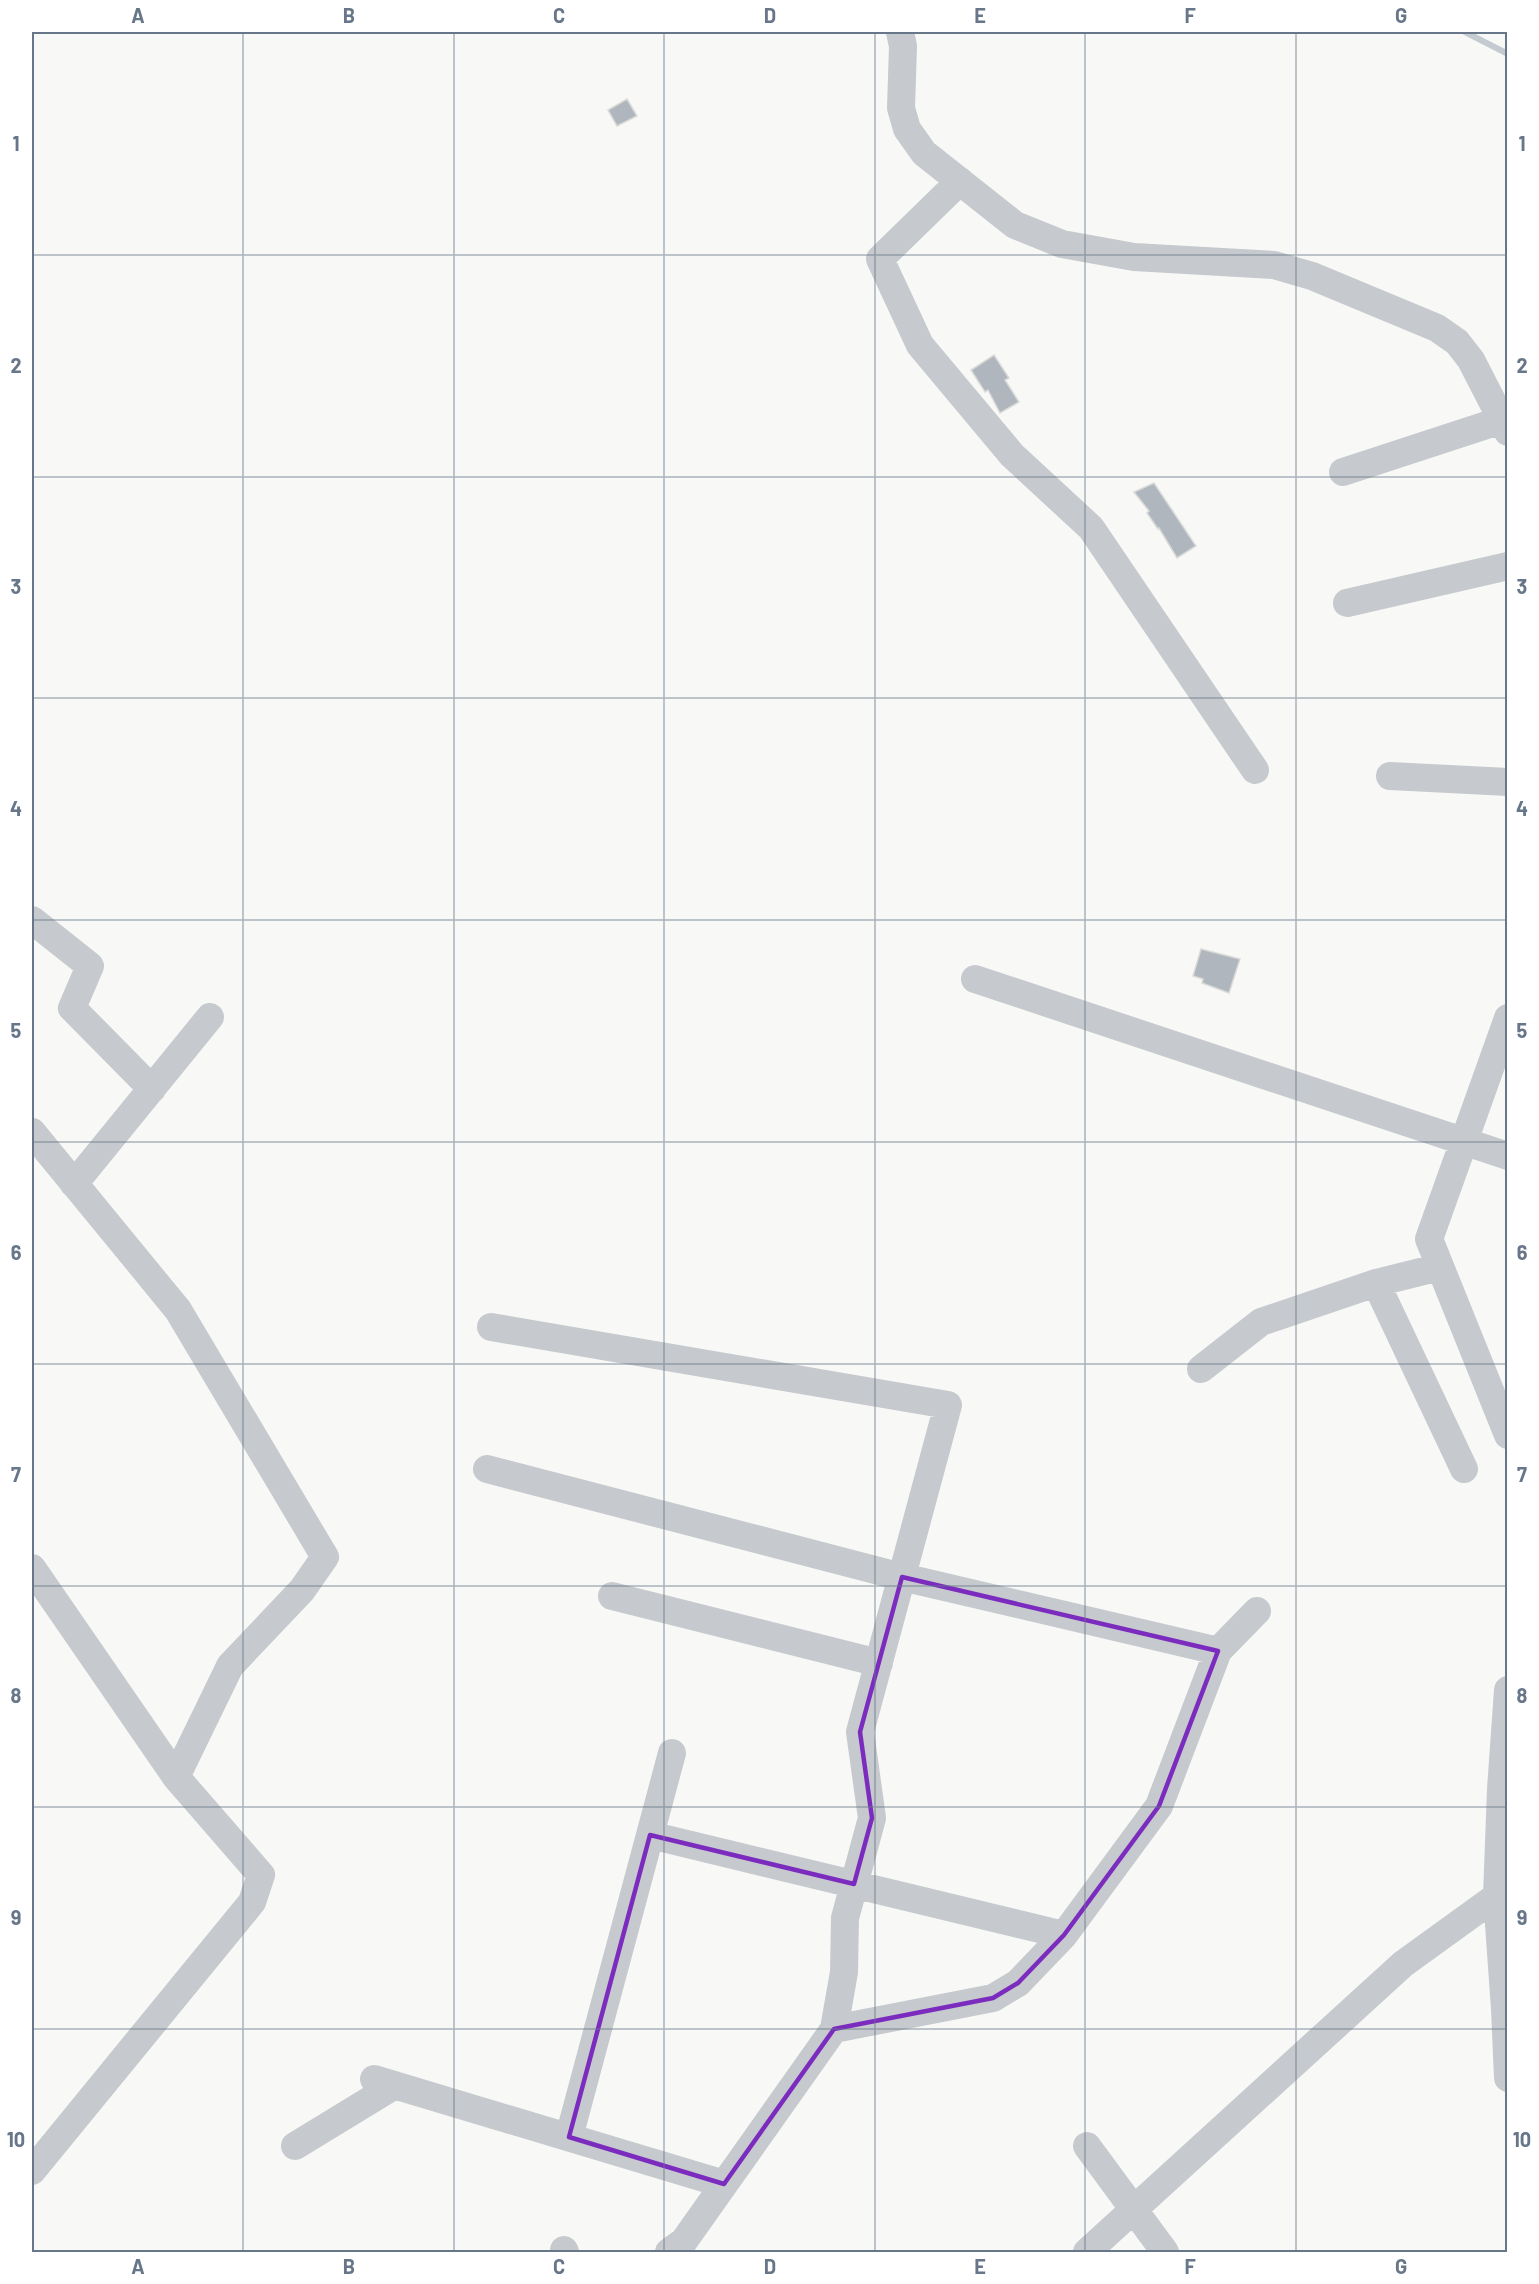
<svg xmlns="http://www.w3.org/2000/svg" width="1539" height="2284" viewBox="0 0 1539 2284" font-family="Barlow,sans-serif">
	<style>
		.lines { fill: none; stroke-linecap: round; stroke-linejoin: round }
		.stream { stroke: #c3cbd1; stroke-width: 6 }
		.building { fill: #afb6bd; stroke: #dadbd8; stroke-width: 1.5 }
		.minor { stroke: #c6c9cd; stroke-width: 28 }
		.marked { fill: none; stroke: #7b2cbf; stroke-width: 4.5; stroke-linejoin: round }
		.grid { fill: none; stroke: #677688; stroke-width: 1.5; stroke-opacity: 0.55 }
		.neatline { fill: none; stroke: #677688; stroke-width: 2 }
		.grid-label { font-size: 20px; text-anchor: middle; font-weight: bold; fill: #677688 }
	</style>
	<rect width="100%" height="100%" fill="#f8f9f6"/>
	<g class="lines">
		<path class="stream" d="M1465,32l43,22"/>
	</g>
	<path class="building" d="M627,99l10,17 -20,10 -9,-16z
		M994,355l15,23 -4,2 14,22 -19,11 -12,-23 -3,2 -14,-22z
		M1154,483l42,63 -19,12 -18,-30 -1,1 -11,-16 2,-2 -15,-19z
		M1201,949l39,10 -11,34 -27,-10 1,-4 -10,-3z"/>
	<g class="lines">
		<path class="minor" d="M900,32l3,14 -2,62 6,21 17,24 91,72 47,19 72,13 140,8 38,11 125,52 20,14 14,18 37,72
			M960,181l-80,78 40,86 92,110 79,73 164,242
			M1343,472l159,-52
			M1347,603l161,-37
			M1390,776l118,6
			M32,920l58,46 -18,42 80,81
			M975,979l533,177
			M1508,1018l-79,221 79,196
			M32,1132l146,178 147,247 -23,33 -72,76 -54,111 85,98 -9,27 -220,269
			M74,1184l136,-167
			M1376,1283l88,186
			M491,1327l457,78 -88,327 12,86 -27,100 -1,54 -10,57 -150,212 -15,11
			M1201,1369l60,-47 115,-39 64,-16
			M487,1469l415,108 316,74
			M32,1568l144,209
			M612,1596l267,67
			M1508,1690l-7,99 -4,107 8,113 3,69
			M650,1835l414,100
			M834,2029l159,-31 25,-15 46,-48 95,-129 59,-155 39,-40
			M374,2079l350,105
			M569,2137l103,-384
			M295,2146l100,-61
			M1087,2146l78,106
			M564,2250l1,2
			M1087,2252l316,-288 94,-68"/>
	</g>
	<path class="marked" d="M902,1577l316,74 -59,155 -95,129 -46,48 -25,15 -159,31 -110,155 -155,-47 81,-302 204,49 18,-66 -12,-86z"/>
	<path class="grid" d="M243,32v2220M454,32v2220M664,32v2220M875,32v2220M1085,32v2220M1296,32v2220M32,255h1476M32,477h1476M32,698h1476M32,920h1476M32,1142h1476M32,1364h1476M32,1586h1476M32,1807h1476M32,2029h1476"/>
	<rect width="1539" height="2284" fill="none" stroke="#ffffff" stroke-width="66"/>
	<rect x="33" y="33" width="1473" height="2218" class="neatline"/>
	<g class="grid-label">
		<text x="138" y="23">A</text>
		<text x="349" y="23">B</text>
		<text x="559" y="23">C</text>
		<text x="770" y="23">D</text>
		<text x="980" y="23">E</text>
		<text x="1190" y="23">F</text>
		<text x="1401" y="23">G</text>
		<text x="16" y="151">1</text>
		<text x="1522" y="151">1</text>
		<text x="16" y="373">2</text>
		<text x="1522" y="373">2</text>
		<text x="16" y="594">3</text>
		<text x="1522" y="594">3</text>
		<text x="16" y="816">4</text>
		<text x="1522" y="816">4</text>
		<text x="16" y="1038">5</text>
		<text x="1522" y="1038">5</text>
		<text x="16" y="1260">6</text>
		<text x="1522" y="1260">6</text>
		<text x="16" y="1482">7</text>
		<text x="1522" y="1482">7</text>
		<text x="16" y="1703">8</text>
		<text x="1522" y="1703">8</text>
		<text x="16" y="1925">9</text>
		<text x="1522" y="1925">9</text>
		<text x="16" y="2147">10</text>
		<text x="1522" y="2147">10</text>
		<text x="138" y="2274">A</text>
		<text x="349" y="2274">B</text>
		<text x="559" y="2274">C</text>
		<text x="770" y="2274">D</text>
		<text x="980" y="2274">E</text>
		<text x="1190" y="2274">F</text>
		<text x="1401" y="2274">G</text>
	</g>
</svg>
